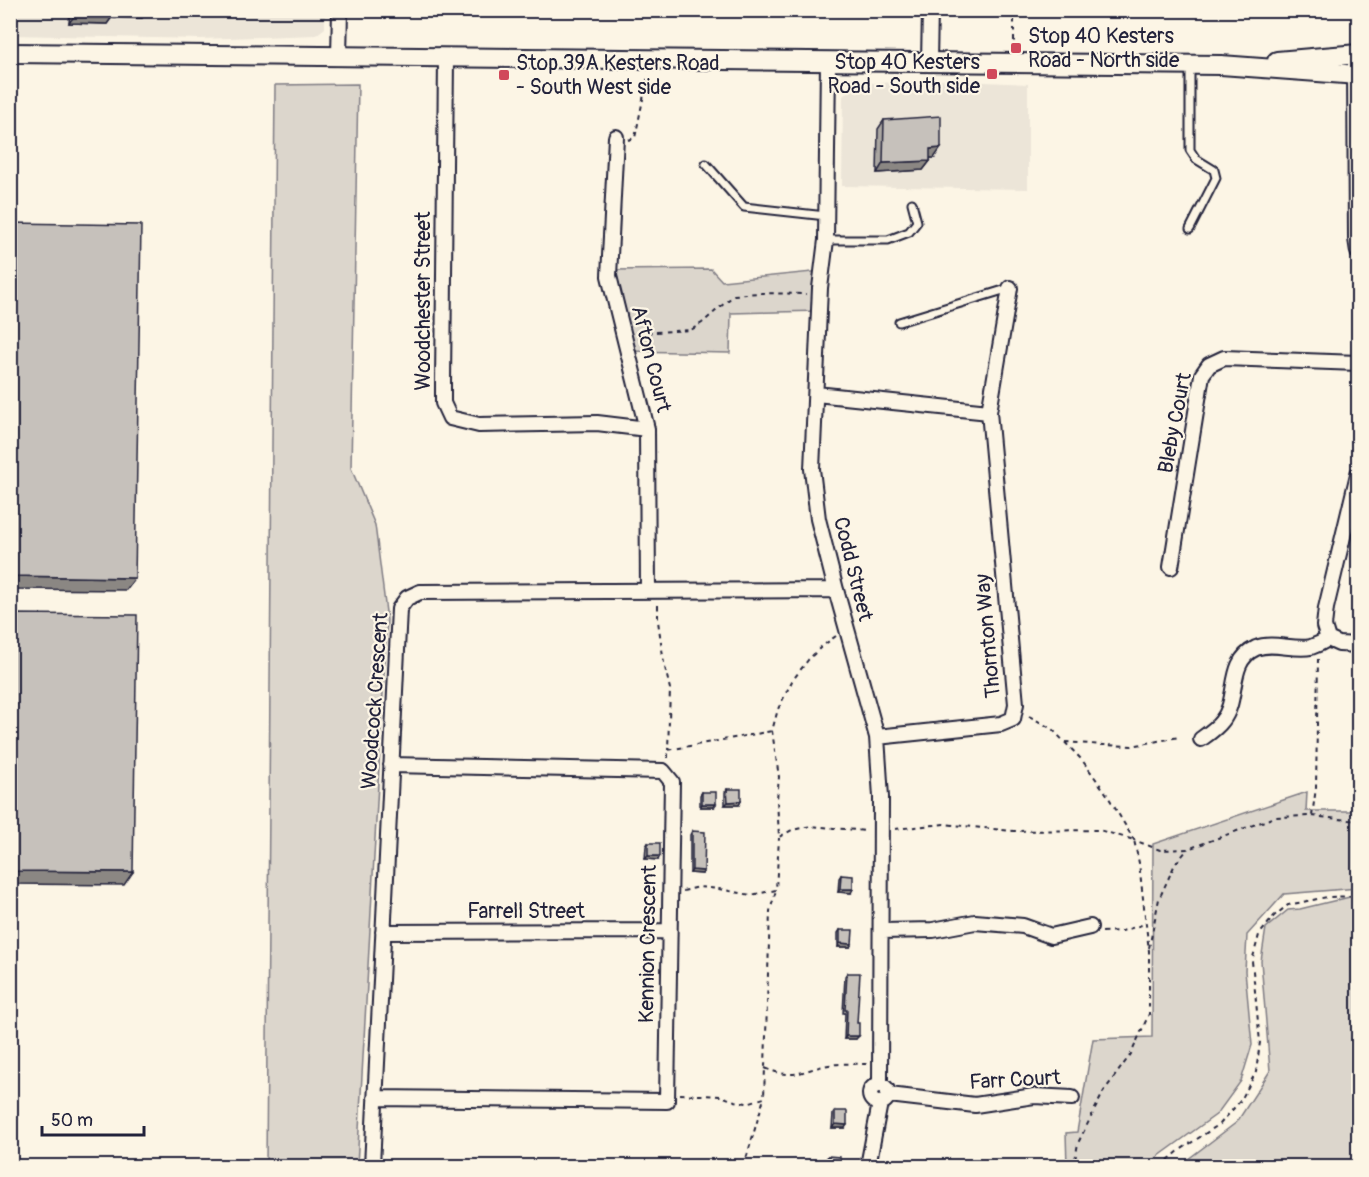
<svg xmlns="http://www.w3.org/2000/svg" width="1369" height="1177" viewBox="0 0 1369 1177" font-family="Pangolin,sans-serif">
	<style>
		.built { fill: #ece5d8 }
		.green { fill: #dcd6cc; stroke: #7f7c84; stroke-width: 1.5 }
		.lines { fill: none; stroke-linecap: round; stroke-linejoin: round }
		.service-casing { stroke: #22223b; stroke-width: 11 }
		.minor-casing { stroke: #22223b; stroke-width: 18 }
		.secondary-casing { stroke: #22223b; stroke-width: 22 }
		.path { stroke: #22223b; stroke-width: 2; stroke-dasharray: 4.5 4.5; stroke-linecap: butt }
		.service { stroke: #fcf5e5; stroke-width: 7 }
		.minor { stroke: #fcf5e5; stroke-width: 14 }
		.secondary { stroke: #fcf5e5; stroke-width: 18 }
		.wall { fill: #aaa6a1; stroke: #22223b; stroke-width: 1.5 }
		.shaded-wall { fill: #8b8783; stroke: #22223b; stroke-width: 1.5 }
		.building { fill: #c6c1bb; stroke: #22223b; stroke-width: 1.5 }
		.poi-dot { fill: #d1495b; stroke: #fcf5e5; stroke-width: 2 }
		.labels { text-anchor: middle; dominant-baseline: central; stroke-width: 4.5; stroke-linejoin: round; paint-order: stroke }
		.poi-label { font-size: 21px; fill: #22223b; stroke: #fcf5e5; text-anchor: start }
		.street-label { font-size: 21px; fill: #22223b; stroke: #fcf5e5 }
	</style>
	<rect width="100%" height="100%" fill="#fcf5e5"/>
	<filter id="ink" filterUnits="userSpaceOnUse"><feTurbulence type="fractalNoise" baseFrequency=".0167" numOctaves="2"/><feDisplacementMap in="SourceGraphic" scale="12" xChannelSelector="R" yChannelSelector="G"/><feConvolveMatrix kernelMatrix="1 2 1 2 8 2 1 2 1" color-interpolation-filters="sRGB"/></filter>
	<g filter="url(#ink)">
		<path class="built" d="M11,11h314v17l-9,7 -115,4 -190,-4z
			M937,80l91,4v105l-186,-3 1,-90 12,-12z"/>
		<path class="green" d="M358,84l-7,384 24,57 12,95 -30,546h-91l9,-1081z
			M711,269l11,12 100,-10 -3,40 -88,2 -1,40 -102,-2 -19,-81z
			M1307,792l-1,19h52v77l-74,6 -37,41 -2,36 7,74 -11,36 -24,33 -72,52h-78l-1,-33 11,-1 16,-93 59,-2 1,-193z
			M1358,895v271h-179l58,-44 33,-51 -9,-110 5,-33 22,-18 12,-1z"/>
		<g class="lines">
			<defs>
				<path id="service" d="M1190,65v85l6,9 18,11 2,8 -26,51
					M706,164l38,43 82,9
					M826,240h62l21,-8 8,-10 -5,-19
					M899,322l111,-34"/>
				<path id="minor" d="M339,57l1,-47
					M446,58l-3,326v19l7,15 29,7 118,-2 50,6
					M828,61l-2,179 -6,48 -8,181 6,50 18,71 41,147 4,60 -1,288
					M929,62l1,-52
					M1355,65l1,174 2,13
					M616,137l-7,139 38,153 1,162
					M816,394l173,18
					M1358,474l-32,134 -2,18 4,13 11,5 19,1
					M1171,567l31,-192 7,-10 15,-7 134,5
					M877,737l124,-13 12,-5 3,-15 -27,-292 21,-124
					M1201,739c7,-5 16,-11 21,-18 18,-22 4,-59 34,-73 17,-7 38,3 55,-1 6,-2 12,-5 17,-8
					M882,931l51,-1 42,-8 48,4 28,10 39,-9
					M383,932l286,-1
					M870 1094a9 9 0 1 1 18 0a9 9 0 1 1-18 0Z
					M889,1095l86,10 59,-9 38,2
					M375,1098l292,3 5,-319 -9,-11 -272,-6
					M372,1166l27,-557 8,-11 13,-6 416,-2
					M868,1166l12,-63"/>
				<path id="secondary" d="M10,53l1211,12 137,10
					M1277,61l81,-7"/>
			</defs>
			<use href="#service" class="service-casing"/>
			<use href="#minor" class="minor-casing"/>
			<use href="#secondary" class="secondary-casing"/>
			<path class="path" d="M1014,10v38
				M628,140l7,-2 13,-63
				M638,333l53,-3 11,-7 32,-28 25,-2 47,1
				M658,605v16l6,42 6,26 -2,61
				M836,636l-15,11 -13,13 -16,21 -14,28 -6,22 7,46 -2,22 2,38 13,-7 19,-4 56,5
				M1029,716l23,13 30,31 24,33 28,47 26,10 28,-1 87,-32 37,-1 4,-28 2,-129
				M1065,742l38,3 29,1 47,-9
				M668,758v-8l104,-19
				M1312,816l46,5
				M895,829l49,-5 69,7 86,-1 35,10 5,23 10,88v63l-18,40 -27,37 -26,52 -4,23
				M683,891l16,-4 20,2 32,6 25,-5 3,-52
				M1102,932l20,-1 23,-7
				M1149,948l10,-49 16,-35 13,-15
				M765,1068c31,13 35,2 64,-3 12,-2 26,-1 38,-1
				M680,1094l41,2 14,5 12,2 17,-5 6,-187 6,-21
				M744,1166l20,-68
				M1161,1166l19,-16 40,-26 21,-24 15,-28 4,-30 -8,-81 7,-26 15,-19 14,-11 39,-8 31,-1"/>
			<use href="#service" class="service"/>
			<use href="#minor" class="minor"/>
			<use href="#secondary" class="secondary"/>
		</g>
		<path class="wall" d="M70,10h77l-5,8 -30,-1 -5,7 -38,-1z
			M884,120l50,38h-4v3l-7,9 -46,3 1,-44z
			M727,789l14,12 -2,4h-14v-13z
			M702,792l12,15h-14v-12z
			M692,831l10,43 -12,-1v-38z
			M648,843l10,17 -13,-1 1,-13z
			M841,875l10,18 -13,-1 1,-14z
			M840,930l10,17h-12v-14z
			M847,973l10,50 -1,16h-12l1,-26h-2l2,-37z
			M835,1111l10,17h-13l1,-14z
			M828,1156l12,11h-15l1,-8z"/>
		<path class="shaded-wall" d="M147,10l-5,8 -30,-1 -5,7 -38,-1 9,-12z
			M941,148l-7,10h-11l7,-9z
			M930,161l-7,9 -46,3 6,-10z
			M10,576l125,2 -9,12 -116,-1z
			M741,801l-2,4h-14l3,-3z
			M702,804h14l-2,3h-14z
			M648,856h12l-2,4 -13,-1z
			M692,870l12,1 -2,3 -12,-1z
			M10,871l123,1 -9,13 -114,-1z
			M840,889h13l-2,4 -13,-1z
			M840,943l12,1 -2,3h-12z
			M846,1036h13l-3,3h-12z
			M835,1124l12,1 -2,3h-13z"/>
		<path class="building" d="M115,10v2l-37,-1v-1z
			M941,116v32l-11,1v12l-47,2 1,-43z
			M10,223l131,2 -6,353 -125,-2z
			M10,614l127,1 -4,257 -123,-1z
			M727,789h14v12l-13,1z
			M702,792h14v12h-14z
			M692,831l13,1 -1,39 -12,-1z
			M648,843h12v13h-12z
			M841,875l12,1v13h-13z
			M840,930h13l-1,14 -12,-1z
			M847,973h13l-3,50h2v13h-13l1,-26h-2z
			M835,1111h12v14l-12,-1z
			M828,1156l12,1v10h-12z"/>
	</g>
	<g class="poi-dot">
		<rect x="1010" y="42" width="12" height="12" rx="3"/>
		<rect x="986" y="68" width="12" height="12" rx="3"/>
		<rect x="498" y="69" width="12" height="12" rx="3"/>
	</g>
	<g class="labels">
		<g class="poi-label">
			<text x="1028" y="36">Stop 40 Kesters<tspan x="1028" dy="24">Road - North side</tspan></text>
			<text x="980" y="62" text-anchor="end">Stop 40 Kesters<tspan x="980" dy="24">Road - South side</tspan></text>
			<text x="516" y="63">Stop 39A Kesters Road<tspan x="516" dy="24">- South West side</tspan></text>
		</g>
		<g class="street-label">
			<text transform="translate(423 301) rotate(-90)">Woodchester Street</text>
			<text transform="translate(651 359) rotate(76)">Afton Court</text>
			<text transform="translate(1175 423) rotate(-79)">Bleby Court</text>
			<text transform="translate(853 569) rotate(76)">Codd Street</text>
			<text transform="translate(988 636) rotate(-95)">Thornton Way</text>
			<text transform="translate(375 701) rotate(-86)">Woodcock Crescent</text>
			<text x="526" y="911">Farrell Street</text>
			<text transform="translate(648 944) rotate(-89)">Kennion Crescent</text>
			<text transform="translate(1015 1080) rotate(-3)">Farr Court</text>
		</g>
	</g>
	<rect width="1369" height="1177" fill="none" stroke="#fcf5e5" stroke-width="36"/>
	<rect x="18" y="18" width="1333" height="1141" fill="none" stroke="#22223b" stroke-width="2" filter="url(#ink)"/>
	<path d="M42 1126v9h102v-9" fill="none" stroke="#22223b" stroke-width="3"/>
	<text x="51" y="1126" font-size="18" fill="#22223b" stroke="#fcf5e5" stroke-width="4.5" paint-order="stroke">50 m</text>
</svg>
